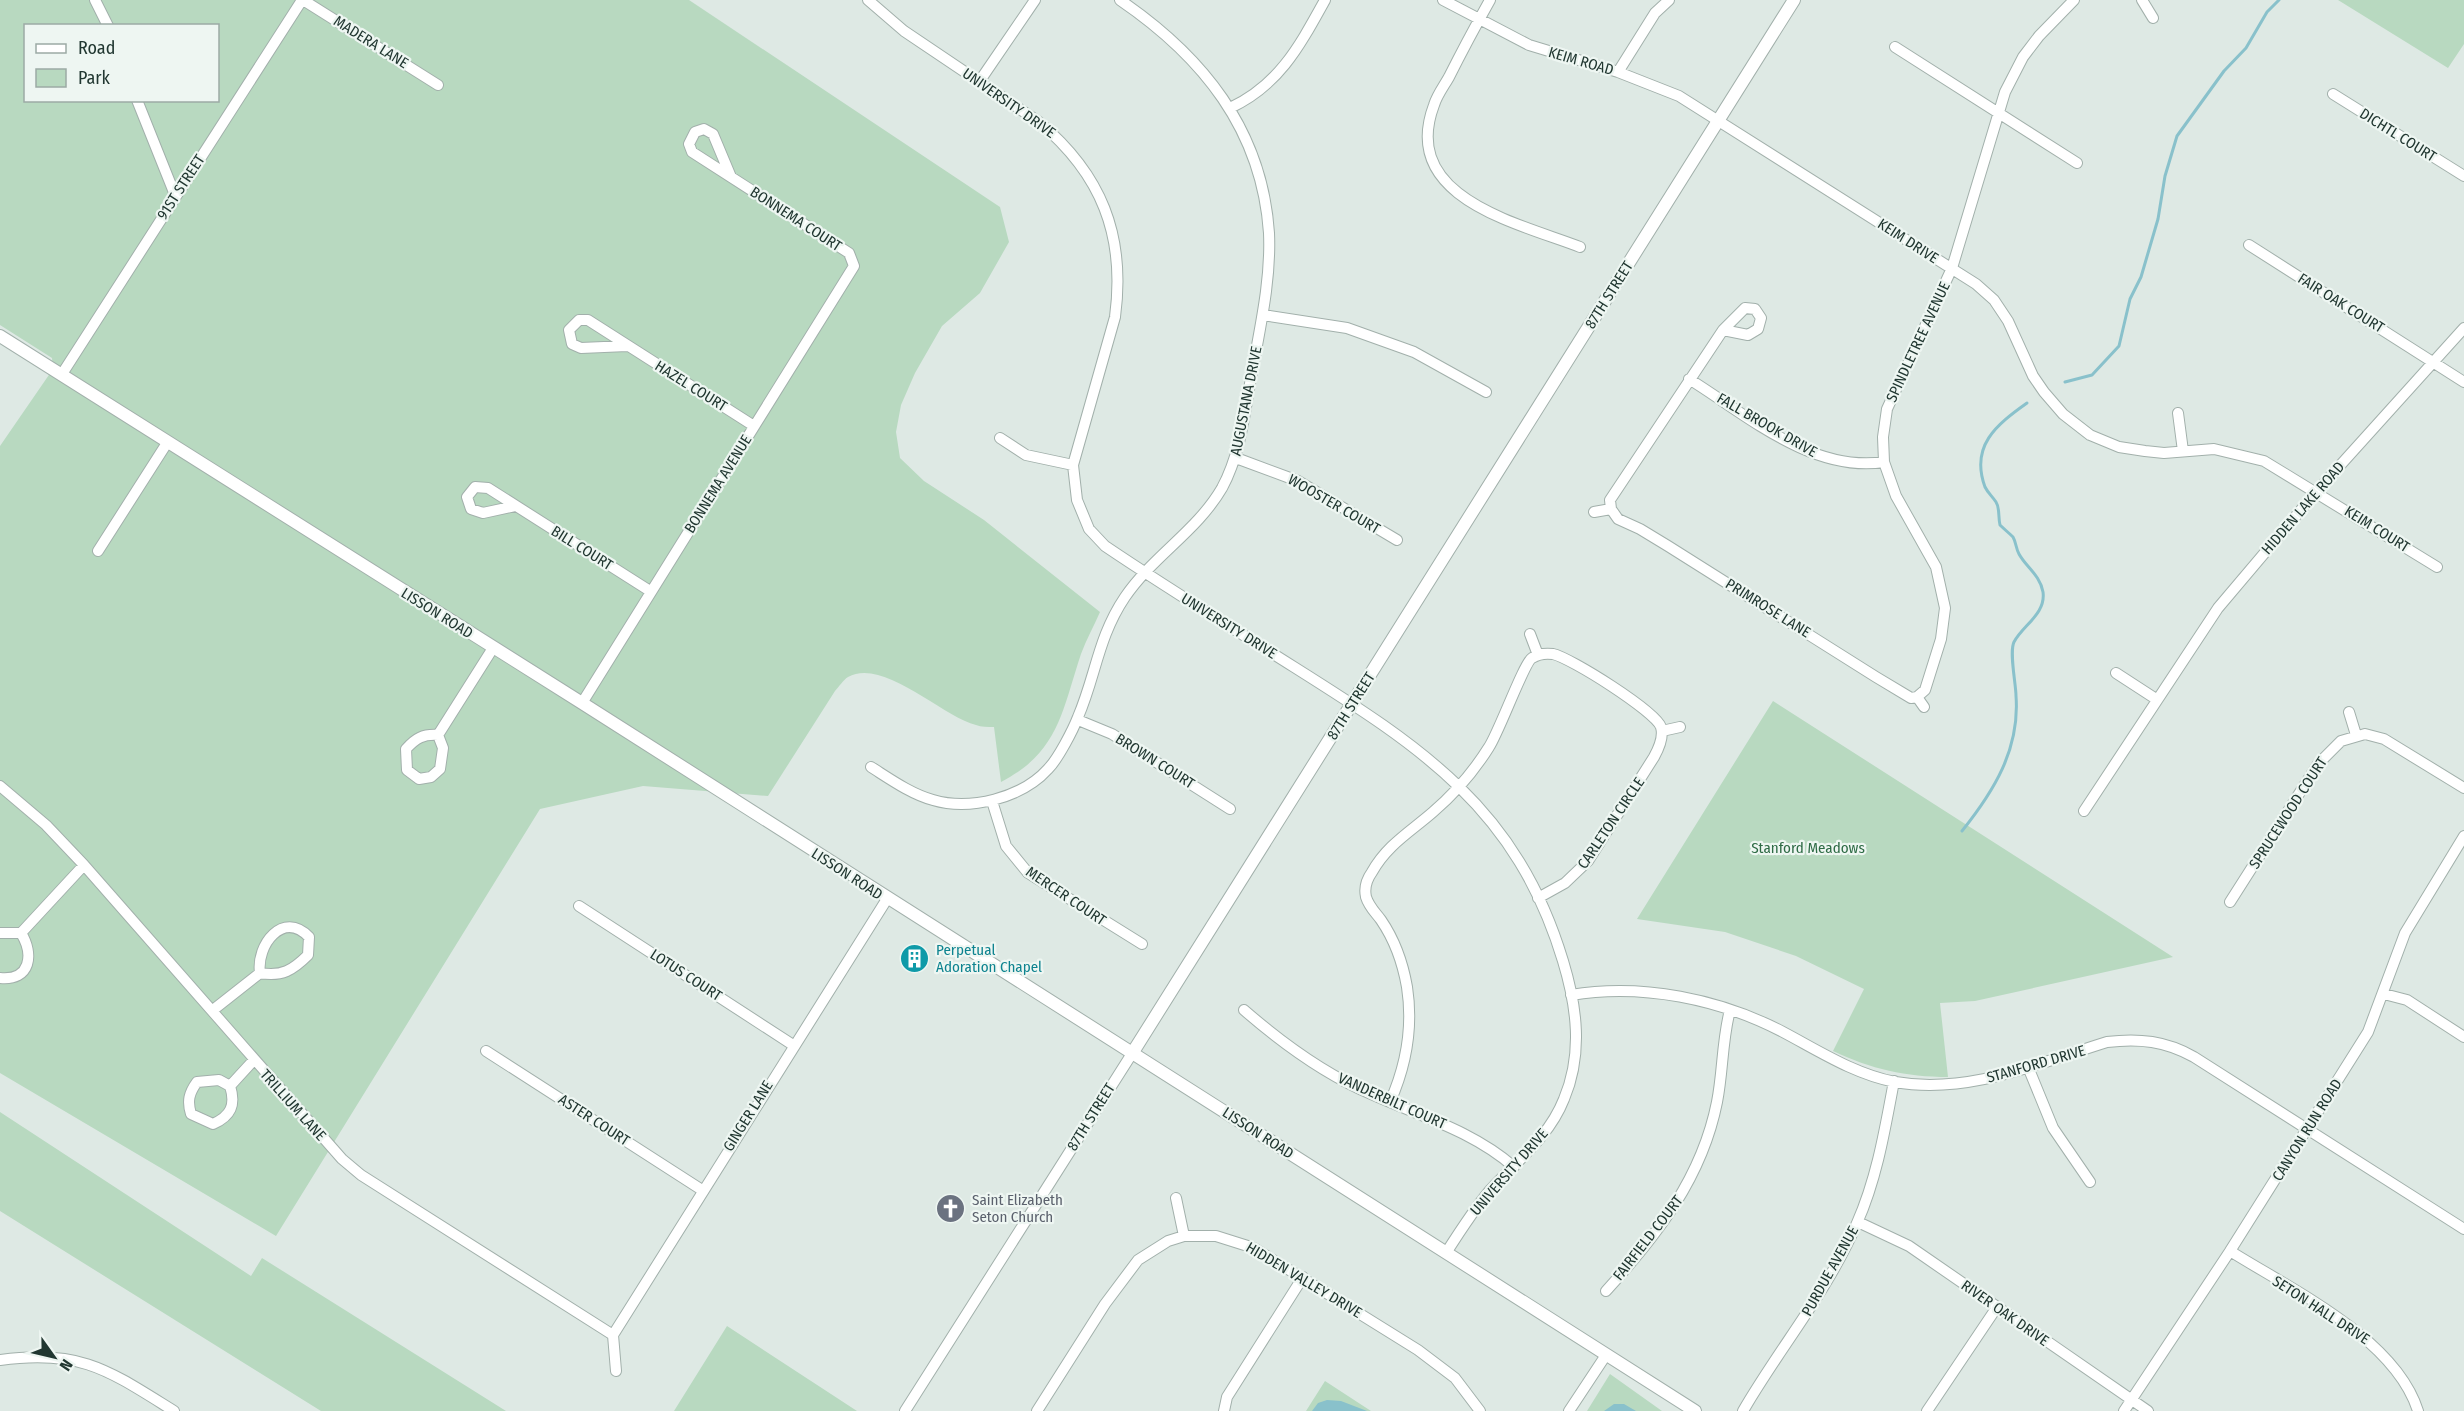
<svg xmlns="http://www.w3.org/2000/svg" width="2464" height="1411" viewBox="0 0 2464 1411" font-family="'Fira Sans Condensed',sans-serif">
	<style>
		.green { fill: #b8d9c0; fill-rule: evenodd }
		.water { fill: #89c1cb }
		.lines { fill: none; stroke-linecap: round; stroke-linejoin: round }
		.stream { stroke: #89c1cb; stroke-width: 3 }
		.minor-casing { stroke: #a2b0ab; stroke-width: 12 }
		.tertiary-casing { stroke: #a2b0ab; stroke-width: 14 }
		.minor { stroke: #fff; stroke-width: 10 }
		.tertiary { stroke: #fff; stroke-width: 12 }
		.labels { text-anchor: middle; dominant-baseline: central; stroke-width: 4.5; stroke-linejoin: round; paint-order: stroke }
		.street-label { font-size: 15px; fill: #213731; stroke: #eef6f2 }
		.park-label { font-size: 15px; fill: #2e6b45; stroke: #eef6f2 }
		.culture-label { font-size: 15px; fill: #0d838f; stroke: #eef6f2; text-anchor: start }
		.worship-label { font-size: 15px; fill: #5b616d; stroke: #eef6f2; text-anchor: start }
	</style>
	<rect width="100%" height="100%" fill="#dee9e4"/>
	<path class="green" d="M0,0h689l311,207 9,35 -29,51 -38,33 -27,47 -14,32 -5,27 4,26 24,23 60,39 116,92c-6,14 -14,28 -19,42 -19,57 -22,98 -80,128l-7,-55c-6,0 -13,0 -18,-2 -33,-8 -93,-68 -128,-48 -5,3 -9,10 -13,14l-67,105 -125,-10 -103,23 -264,427 -276,-163v-627l53,-77 -1,-11 -52,-33zM26,26h192v74h-192z
		M2338,0h126v44l-16,24z
		M1773,701l400,256 -198,44 -35,2 8,74c-42,0 -77,-8 -115,-26l31,-62 -68,-33 -71,-24 -88,-13z
		M0,1112l251,164 11,-18 244,153h-185l-321,-200z
		M727,1326l130,85h-183z
		M1610,1374l52,37h-75z
		M1325,1381l46,30h-65z"/>
	<path class="water" d="M1327,1400l14,1 26,10h-55l6,-8z
		M1614,1404h10l12,7h-32z"/>
	<g class="lines">
		<path class="stream" d="M2065,382l27,-7 27,-29 11,-47 11,-22 17,-58 7,-43 12,-40 47,-65 22,-23 21,-36 12,-12
			M1962,831c32,-40 58,-82 54,-135 0,-12 -7,-44 -2,-54 9,-17 32,-28 29,-50 -3,-17 -17,-25 -24,-38 -3,-5 -3,-12 -6,-17 -4,-4 -9,-8 -13,-12 -2,-8 0,-17 -4,-23 -4,-6 -8,-9 -11,-15 -15,-41 11,-62 42,-84"/>
		<defs>
			<path id="minor" d="M95,0l13,26
				M303,0l135,85
				M868,0l36,31 135,91c62,52 87,113 76,195l-42,148 4,35 12,29 16,17c62,42 126,81 189,121 127,80 223,141 269,294 14,46 20,93 1,138 -15,38 -46,61 -73,90 -17,20 -31,42 -45,64
				M1443,0l86,45 89,27 61,24 297,188 18,16 14,21 25,55 11,16 19,22 27,21 29,12 26,4 19,2 50,-4 50,12 173,106
				M1490,0c-14,25 -28,51 -41,77 -5,9 -12,18 -15,28 -35,93 84,118 146,142
				M2142,0l11,18
				M1895,47l182,116
				M1618,72l37,-59 14,-13
				M979,82l56,-82
				M2333,94l131,82
				M137,100l38,95
				M1230,108c49,-23 69,-61 95,-108
				M2249,245l215,137
				M1263,315l84,13 67,24 72,40
				M1723,330l22,-22 10,1 6,9 -3,11 -10,6 -25,-5 -113,170 1,9 7,10 22,10 28,17 208,131 35,21 6,-1
				M627,346l-46,2 -9,-4 -3,-14 10,-10h9l166,106
				M62,374l240,-374
				M1689,379c58,36 123,94 195,83
				M2178,413l5,38
				M1000,438l26,17 47,10
				M1236,458l62,23 99,59
				M515,506l-32,7 -12,-4 -4,-12 8,-10 13,1 162,103
				M1594,512l17,-3
				M98,551l69,-108
				M1530,634l8,21
				M2116,673l40,26
				M1917,697l8,-7 16,-51 4,-31 -9,-41 -40,-71 -12,-34 -1,-25 4,-28 65,-141 53,-176 18,-35 16,-21 35,-36
				M1917,697l7,10
				M582,703l272,-437 -5,-13 -157,-101 -3,-8 6,-12 9,-3 9,5 18,43
				M2349,712l7,23
				M1078,720l34,14 118,75
				M1662,731l18,-4
				M438,735c-15,-1 -22,3 -32,14l1,21 12,9 12,-2 9,-8 3,-21 -5,-13 55,-87
				M871,767c19,12 40,27 62,33 37,11 89,-2 115,-31 10,-10 25,-39 30,-52 18,-42 20,-80 47,-120 28,-41 72,-66 97,-109 20,-37 23,-80 31,-121 8,-44 18,-89 16,-134 -7,-104 -67,-177 -149,-233
				M0,786l46,39 38,40 258,294 19,16 252,160
				M992,801l14,45 22,27 114,71
				M2084,811l134,-203 99,-117 147,-163
				M2230,902l88,-138 23,-23 24,-7 19,5 80,49
				M579,906l214,139
				M0,933h21l63,-68
				M0,978c31,3 34,-24 21,-45
				M2384,994l23,6 57,37
				M1571,995c71,-12 149,4 212,37 36,19 71,42 112,50 73,13 144,-19 212,-40 32,-4 59,-1 87,15l270,172
				M213,1010l47,-37c22,4 33,-3 48,-18l1,-18c-26,-27 -53,8 -49,36
				M1244,1010c38,33 80,64 127,84 49,22 102,37 143,73
				M486,1051l216,139
				M2028,1067l25,61 37,54
				M230,1086l-11,-6 -22,2c-8,11 -10,19 -6,32l22,10c18,-8 23,-19 17,-38l23,-25
				M1390,1102c16,-36 23,-76 17,-115 -4,-23 -13,-48 -26,-67 -5,-7 -12,-13 -15,-23 -2,-9 1,-18 6,-25 15,-27 38,-40 61,-60 21,-18 41,-41 56,-65 10,-15 35,-84 43,-89 6,-4 13,-5 21,-4 18,4 102,57 108,73 3,10 -2,21 -7,30l-66,104 -23,22 -27,15
				M1176,1198l8,38
				M1858,1222l51,24 239,165
				M2230,1251c62,39 165,87 188,160
				M1606,1291c51,-56 96,-113 111,-189 6,-30 5,-62 13,-92
				M613,1335l274,-436
				M613,1335l3,36
				M0,1360c81,-11 108,10 174,51
				M905,1411l228,-359
				M1037,1411l68,-107 33,-44 30,-19 16,-5h32l38,12 164,102 37,28 25,33
				M1224,1411l3,-14 76,-120
				M1569,1411l37,-56
				M1743,1411c37,-64 85,-120 114,-188 20,-45 28,-94 37,-142
				M1927,1411l70,-104
				M2124,1411l106,-160 138,-219 37,-99 59,-97"/>
			<path id="tertiary" d="M0,336l582,367 1113,708
				M1133,1052l661,-1052"/>
		</defs>
		<use href="#minor" class="minor-casing"/>
		<use href="#tertiary" class="tertiary-casing"/>
		<use href="#minor" class="minor"/>
		<use href="#tertiary" class="tertiary"/>
	</g>
	<defs>
		<symbol id="building-disc" viewBox="-11 -11 22 22"><circle r="9.5" fill="#0f9aa8" stroke="#eef6f2"/><path d="M-4-6H4V6H1V3H-1V6H-4ZM-2.5-4.3h1.7v1.8h-1.7ZM.8-4.3h1.7v1.8H.8ZM-2.5-1h1.7V.8h-1.7ZM.8-1h1.7V.8H.8Z" fill="#fff"/></symbol>
		<symbol id="church-disc" viewBox="-11 -11 22 22"><circle r="9.5" fill="#6b7280" stroke="#eef6f2"/><path d="M-1.2-6h2.4v3.5h3.3v2.4h-3.3V6h-2.4V-.1h-3.3v-2.4h3.3Z" fill="#fff"/></symbol>
	</defs>
	<g fill-rule="evenodd">
		<use href="#building-disc" x="898" y="942" width="33" height="33"/>
		<use href="#church-disc" x="934" y="1192" width="33" height="33"/>
	</g>
	<g class="labels">
		<g class="street-label">
			<text transform="translate(371 42) rotate(32)">MADERA LANE</text>
			<text transform="translate(1581 61) rotate(16)">KEIM ROAD</text>
			<text transform="translate(1009 103) rotate(35)">UNIVERSITY DRIVE</text>
			<text transform="translate(2398 135) rotate(32)">DICHTL COURT</text>
			<text transform="translate(181 187) rotate(-57)">91ST STREET</text>
			<text transform="translate(796 219) rotate(33)">BONNEMA COURT</text>
			<text transform="translate(1908 241) rotate(33)">KEIM DRIVE</text>
			<text transform="translate(1609 295) rotate(-58)">87TH STREET</text>
			<text transform="translate(2341 303) rotate(32)">FAIR OAK COURT</text>
			<text transform="translate(1918 342) rotate(-65)">SPINDLETREE AVENUE</text>
			<text transform="translate(691 386) rotate(32)">HAZEL COURT</text>
			<text transform="translate(1246 401) rotate(-79)">AUGUSTANA DRIVE</text>
			<text transform="translate(1767 425) rotate(30)">FALL BROOK DRIVE</text>
			<text transform="translate(718 484) rotate(-58)">BONNEMA AVENUE</text>
			<text transform="translate(1334 504) rotate(30)">WOOSTER COURT</text>
			<text transform="translate(2303 508) rotate(-49)">HIDDEN LAKE ROAD</text>
			<text transform="translate(2377 529) rotate(32)">KEIM COURT</text>
			<text transform="translate(582 548) rotate(32)">BILL COURT</text>
			<text transform="translate(1768 608) rotate(32)">PRIMROSE LANE</text>
			<text transform="translate(437 613) rotate(32)">LISSON ROAD</text>
			<text transform="translate(1229 626) rotate(32)">UNIVERSITY DRIVE</text>
			<text transform="translate(1351 706) rotate(-58)">87TH STREET</text>
			<text transform="translate(1155 761) rotate(32)">BROWN COURT</text>
			<text transform="translate(2288 813) rotate(-57)">SPRUCEWOOD COURT</text>
			<text transform="translate(1611 823) rotate(-56)">CARLETON CIRCLE</text>
			<text transform="translate(847 874) rotate(33)">LISSON ROAD</text>
			<text transform="translate(1066 896) rotate(34)">MERCER COURT</text>
			<text transform="translate(686 975) rotate(33)">LOTUS COURT</text>
			<text transform="translate(2036 1064) rotate(-16)">STANFORD DRIVE</text>
			<text transform="translate(1392 1101) rotate(24)">VANDERBILT COURT</text>
			<text transform="translate(293 1105) rotate(48)">TRILLIUM LANE</text>
			<text transform="translate(748 1116) rotate(-58)">GINGER LANE</text>
			<text transform="translate(1091 1117) rotate(-58)">87TH STREET</text>
			<text transform="translate(594 1120) rotate(33)">ASTER COURT</text>
			<text transform="translate(2307 1130) rotate(-58)">CANYON RUN ROAD</text>
			<text transform="translate(1258 1133) rotate(33)">LISSON ROAD</text>
			<text transform="translate(1509 1172) rotate(-49)">UNIVERSITY DRIVE</text>
			<text transform="translate(1648 1238) rotate(-52)">FAIRFIELD COURT</text>
			<text transform="translate(1830 1271) rotate(-61)">PURDUE AVENUE</text>
			<text transform="translate(1304 1280) rotate(31)">HIDDEN VALLEY DRIVE</text>
			<text transform="translate(2321 1310) rotate(33)">SETON HALL DRIVE</text>
			<text transform="translate(2005 1313) rotate(35)">RIVER OAK DRIVE</text>
		</g>
		<g class="park-label">
			<text x="1808" y="848">Stanford Meadows</text>
		</g>
		<g class="culture-label">
			<text x="936" y="950">Perpetual<tspan x="936" dy="17">Adoration Chapel</tspan></text>
		</g>
		<g class="worship-label">
			<text x="972" y="1200">Saint Elizabeth<tspan x="972" dy="17">Seton Church</tspan></text>
		</g>
	</g>
	<rect x="24" y="24" width="195" height="78" fill="#eef6f2" stroke="#9caaa5" stroke-width="1.5"/>
	<rect x="36" y="44" width="30" height="9" fill="#ffffff" stroke="#9caaa5" stroke-width="1.5"/>
	<text x="78" y="54" font-size="18" fill="#213731">Road</text>
	<rect x="36" y="69" width="30" height="18" fill="#b8d9c0" stroke="#9caaa5" stroke-width="1.5"/>
	<text x="78" y="84" font-size="18" fill="#213731">Park</text>
	<g transform="translate(54 1357) rotate(124)" stroke="#eef6f2" stroke-width="4.5" paint-order="stroke">
	<path d="M0-4.5L10 22L0 15L-10 22Z" fill="#213731"/>
	<text y="-9" font-size="16" font-weight="bold" text-anchor="middle" fill="#213731">N</text>
	</g>
</svg>
